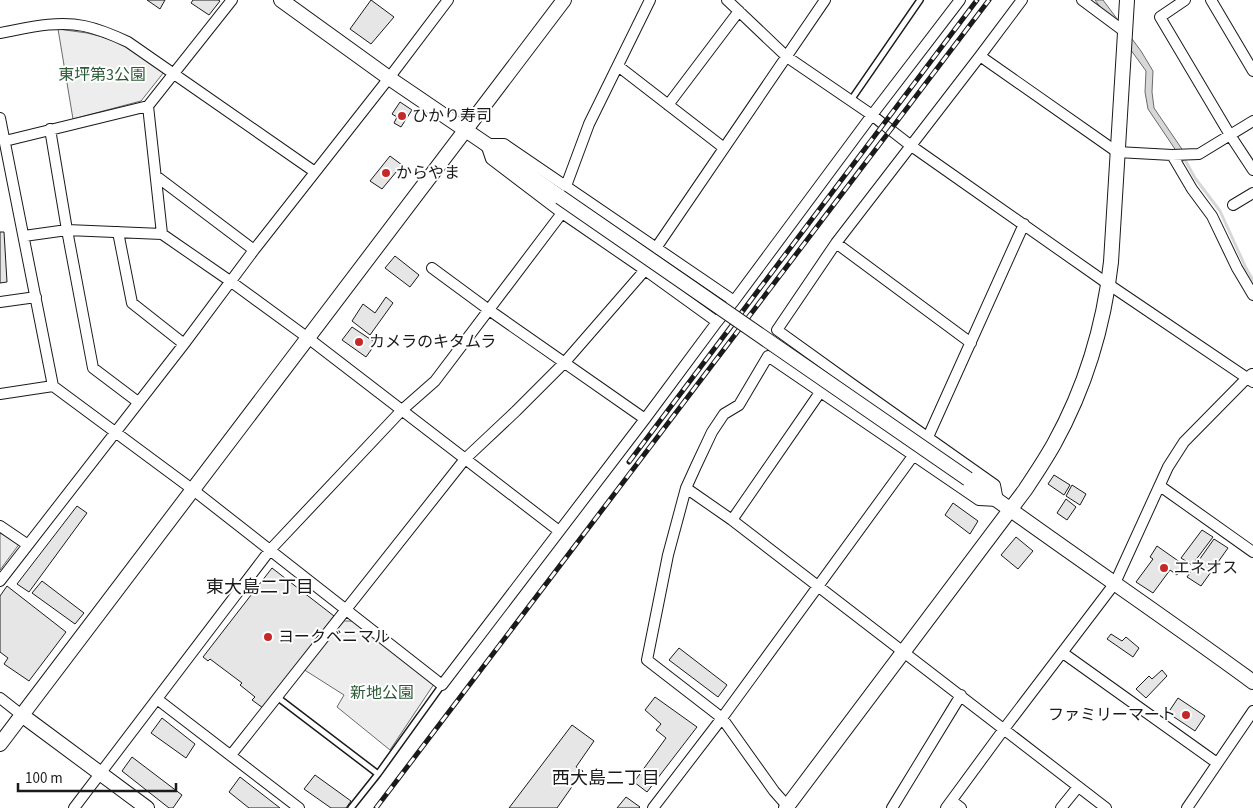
<svg xmlns="http://www.w3.org/2000/svg" width="1253" height="808" viewBox="0 0 1253 808" font-family="'Source Sans 3','Noto Sans JP',sans-serif">
	<style>
		.green { fill: #ededed; stroke: #6a6a6a }
		.water { fill: #d7d7d7; stroke: #6a6a6a }
		.lines { fill: none; stroke-linecap: round; stroke-linejoin: round }
		.stream { stroke: #d7d7d7; stroke-width: 3 }
		.building { fill: #e6e6e6; stroke: #1a1a1a }
		.lane-casing { stroke: #1a1a1a; stroke-width: 8 }
		.street-casing { stroke: #1a1a1a; stroke-width: 12 }
		.secondary-casing { stroke: #1a1a1a; stroke-width: 16 }
		.lane { stroke: #fff; stroke-width: 5 }
		.street { stroke: #fff; stroke-width: 10 }
		.secondary { stroke: #fff; stroke-width: 14 }
		.rail-casing { stroke: #1a1a1a; stroke-width: 5 }
		.rail { stroke: #fff; stroke-width: 3; stroke-dasharray: 9; stroke-linecap: butt }
		.secondary-bridge-casing { stroke: #1a1a1a; stroke-width: 16; stroke-linecap: butt }
		.secondary-bridge { stroke: #fff; stroke-width: 14 }
		.poi-dot { fill: #c62828; stroke: #fff; stroke-width: 2 }
		.labels { text-anchor: middle; dominant-baseline: central; stroke-width: 4; stroke-linejoin: round; paint-order: stroke }
		.park-label { font-size: 16px; fill: #2b5a34; stroke: #fff }
		.poi-label { font-size: 16px; fill: #1a1a1a; stroke: #fff; text-anchor: start }
		.neighbourhood-label { font-size: 18px; fill: #1a1a1a; stroke: #fff }
	</style>
	<rect width="100%" height="100%" fill="#fff"/>
	<path class="green" d="M58,29l29,4 31,8 46,31 -23,29 -68,18z
		M0,533l20,10 -20,27z
		M344,621h9l81,63 -44,66 -53,-43 7,-12 -41,-26z"/>
	<path class="water" d="M1095,0h8l38,51 12,20 -1,21 2,16 34,50 -5,3 -35,-52 -3,-17 1,-21z"/>
	<g class="lines">
		<path class="stream" d="M1185,160l10,18 25,33 26,57 7,12"/>
	</g>
	<path class="building" d="M147,0h18l-5,9z
		M193,0h25l2,1 -11,14 -18,-12z
		M371,0l23,17 -23,27 -21,-15z
		M400,102l12,8 -11,17 -7,-4 3,-6 -5,-3z
		M390,156l12,9 -20,24 -12,-8z
		M0,232h4l3,50 -7,1z
		M395,256l24,19 -9,12 -25,-19z
		M386,297l7,6 -23,32 -18,-14 11,-17 12,9z
		M352,327l24,16 -10,14 -24,-17z
		M1054,475l16,10 -6,10 -16,-11z
		M1072,485l14,9 -6,11 -14,-9z
		M1066,499l10,8 -9,13 -10,-7z
		M953,503l25,18 -8,13 -25,-19z
		M77,506l10,7 -58,79 -12,-8z
		M1202,530l11,7 -21,28 -11,-7z
		M1016,537l17,14 -15,18 -17,-14z
		M1214,539l14,9 -27,38 -14,-9z
		M1157,546l27,19 -7,10 -7,-5 -17,23 -17,-11 17,-23 -3,-2z
		M272,568l62,48 -71,92 -11,-8 3,-3 -15,-12 2,-2 -32,-24 -2,2 -5,-4z
		M42,581l42,32 -9,11 -43,-31z
		M7,586l59,46 -37,49 -25,-17 4,-6 -8,-6v-56z
		M1111,634l11,7 4,-4 13,11 -6,9 -26,-18z
		M679,648l48,37 -9,12 -49,-37z
		M1162,670l5,6 -21,22 -10,-9 13,-13 3,3z
		M655,697l42,30 -50,65 -13,-10 32,-44 -10,-8 5,-6 -16,-14z
		M1178,698l27,18 -10,15 -27,-18z
		M162,718l33,26 -9,14 -35,-25z
		M572,725l22,16 -18,26 7,4 -26,37h-48z
		M132,757l50,38 -9,13h-4l-47,-37z
		M315,775l36,26 -5,7h-15l-27,-19z
		M240,777l40,31h-31l-20,-16z
		M626,797l14,10 -1,1h-22z"/>
	<g class="lines">
		<defs>
			<path id="lane" d="M851,100l69,-100
				M277,697l101,77
				M351,808l27,-34 64,-89"/>
			<path id="street" d="M727,0l60,57 85,58 11,9 27,21 198,139 145,98
				M1082,0l43,32
				M1185,0l-25,17 70,118 23,35
				M1211,0l42,71
				M0,33c27,-5 57,-13 84,-7 15,3 29,9 44,16l187,130
				M980,56l137,96 55,3 27,-1 54,-33
				M618,66l106,82
				M668,105l71,-94
				M148,106l14,128
				M0,118l53,268 139,103 250,196 203,-266 72,-97 17,-21 138,-186 88,-115
				M50,129l17,101 26,138 45,34
				M5,141l143,-35 84,-106
				M1172,155l20,34 20,27 25,52 16,27
				M156,176l98,74
				M566,186l23,-62 61,-124
				M1233,205l20,-12
				M118,232l14,71 52,41
				M24,236l43,-6 95,4 68,47 78,57 251,193
				M836,243l135,100
				M656,248l169,-248
				M432,268l57,42 156,109
				M0,302l36,-5
				M717,322l-72,-52 -83,-57 -71,-54 -5,-15h18l230,157
				M0,394l53,-8
				M928,437l96,-213
				M1160,486l93,66
				M686,488l46,32 374,288
				M732,520l89,-129
				M0,526l28,19
				M0,581l184,-237 70,-94 135,-172 59,-78
				M1063,653l154,110
				M0,698l23,18
				M157,699l142,109
				M231,755l234,-296 51,-48 49,-49 80,-92
				M952,801l9,7
				M74,808l196,-258 132,-140 33,-29 127,-168
				M653,808l69,-90 191,-262
				M789,808l-15,-17 -52,-73 -75,-58 21,-105 18,-67 10,-22 16,-34 12,-18 15,-9 29,-49 211,144 19,1 -3,-16 -143,-101 -75,-54 59,-87 144,-187 42,-56
				M892,808l69,-113
				M946,808l58,-79 111,-146 53,-116 16,-25 63,-64 5,-4
				M1061,808l17,-21
				M1187,808l66,-97"/>
			<path id="secondary" d="M281,0l108,78 97,66 74,53
				M968,479c94,69 191,134 285,203
				M23,716l124,92
				M0,744l564,-744
				M786,808l239,-318c10,-15 20,-30 29,-46 31,-56 50,-119 57,-182l16,-262"/>
		</defs>
		<use href="#lane" class="lane-casing"/>
		<use href="#street" class="street-casing"/>
		<use href="#secondary" class="secondary-casing"/>
		<use href="#lane" class="lane"/>
		<use href="#street" class="street"/>
		<use href="#secondary" class="secondary"/>
		<defs>
			<path id="rail" d="M629,462l348,-462
				M376,808l613,-808"/>
		</defs>
		<use href="#rail" class="rail-casing"/>
		<use href="#rail" class="rail"/>
		<defs>
			<path id="secondary-bridge" d="M560,197l408,282"/>
		</defs>
		<use href="#secondary-bridge" class="secondary-bridge-casing"/>
		<use href="#secondary-bridge" class="secondary-bridge"/>
	</g>
	<g class="poi-dot">
		<circle cx="402" cy="116" r="5"/>
		<circle cx="386" cy="173" r="5"/>
		<circle cx="359" cy="342" r="5"/>
		<circle cx="1164" cy="568" r="5"/>
		<circle cx="268" cy="637" r="5"/>
		<circle cx="1186" cy="715" r="5"/>
	</g>
	<g class="labels">
		<g class="park-label">
			<text x="102" y="75">東坪第3公園</text>
			<text x="382" y="693">新地公園</text>
		</g>
		<g class="poi-label">
			<text x="412" y="116">ひかり寿司</text>
			<text x="396" y="173">からやま</text>
			<text x="369" y="342">カメラのキタムラ</text>
			<text x="1174" y="568">エネオス</text>
			<text x="278" y="637">ヨークベニマル</text>
			<text x="1176" y="715" text-anchor="end">ファミリーマート</text>
		</g>
		<g class="neighbourhood-label">
			<text x="260" y="587">東大島二丁目</text>
			<text x="606" y="778">西大島二丁目</text>
		</g>
	</g>
	<path d="M18 783v8h158v-8" fill="none" stroke="#1a1a1a" stroke-width="2.5"/>
	<text x="25" y="783" font-size="15" fill="#1a1a1a" stroke="#ffffff" stroke-width="4" paint-order="stroke">100 m</text>
</svg>
